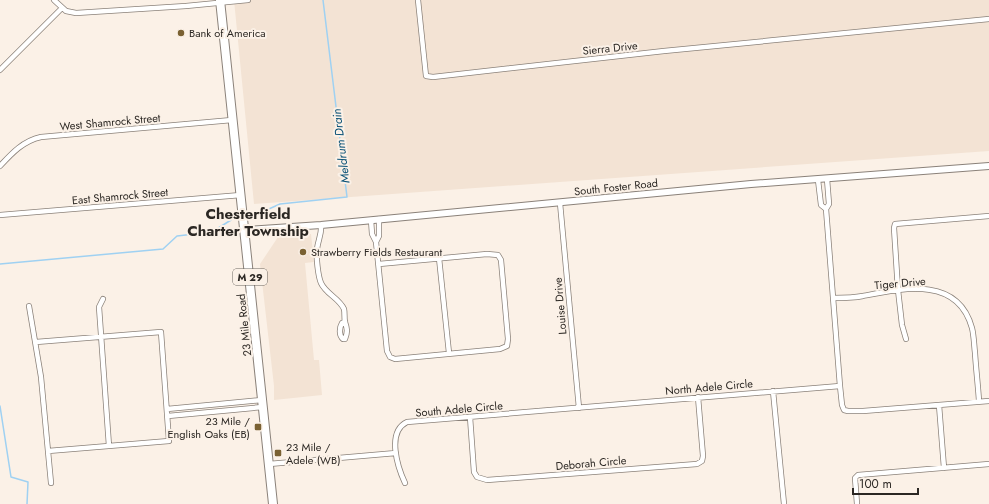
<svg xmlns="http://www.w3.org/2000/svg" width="989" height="504" viewBox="0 0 989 504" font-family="Jost,sans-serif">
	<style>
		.built { fill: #f3e3d4 }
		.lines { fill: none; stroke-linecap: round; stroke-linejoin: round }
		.stream { stroke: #9fd1f2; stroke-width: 1.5 }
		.minor-casing { stroke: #8a8179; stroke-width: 6 }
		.tertiary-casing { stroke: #8a8179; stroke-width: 8 }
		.primary-casing { stroke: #8a8179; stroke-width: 10 }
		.minor { stroke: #fff; stroke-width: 4.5 }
		.tertiary { stroke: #fff; stroke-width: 6 }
		.primary { stroke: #fff; stroke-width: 8 }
		.poi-dot { fill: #7a6132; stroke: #fbf1e7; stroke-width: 1.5 }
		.labels { text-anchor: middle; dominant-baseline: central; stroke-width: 4; stroke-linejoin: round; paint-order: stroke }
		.shield { fill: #fbf1e7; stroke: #69645e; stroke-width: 1 }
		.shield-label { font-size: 10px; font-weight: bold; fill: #2b2723 }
		.poi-label { font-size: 11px; fill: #2b2723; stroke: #fbf1e7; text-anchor: start }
		.street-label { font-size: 11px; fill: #2b2723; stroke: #fbf1e7 }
		.water-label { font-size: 12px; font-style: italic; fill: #0b5277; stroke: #fbf1e7 }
		.district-label { font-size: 15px; font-weight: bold; fill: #2b2723; stroke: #fbf1e7 }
	</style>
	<rect width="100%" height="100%" fill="#fbf1e7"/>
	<path class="built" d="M234,0h755v151l-735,53z
		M311,234l3,28 -9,1 9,97h5l3,35 -48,5v-14l-14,-122 18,-27z"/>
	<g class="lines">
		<path class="stream" d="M253,216l27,-12 67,-7 -24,-197
			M0,264l163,-15 14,-13 35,-4 19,-12
			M0,406l11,71 17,5 -1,22"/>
		<defs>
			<path id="minor" d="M54,0l12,11 10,2 110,-7 62,-6
				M418,0l8,76 7,1 231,-26 325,-32
				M0,70l62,-62
				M0,166c12,-13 23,-25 41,-29l191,-17
				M818,180l3,25 5,4 3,-5 -2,-25
				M560,203l19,205
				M826,209l14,177 2,19 2,5 4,1h15l126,-10
				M0,215l241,-20
				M371,220l1,14 4,8 3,-6v-17
				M321,225c1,9 -3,15 -4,24 -1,8 1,27 4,34 5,11 18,15 23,26 1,4 0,9 1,13 2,6 3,10 0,17h-2c-4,-3 -4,-11 -1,-16l3,-2
				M376,242l11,109 3,6 5,2 105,-10 7,-3 1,-7 -7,-79 -3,-5 -11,-1 -108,10
				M439,258l10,95
				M833,298c10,0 20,0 30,-2 41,-8 95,-20 109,32 2,8 2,17 3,25 1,16 3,32 4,48
				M103,299l-4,8 10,139
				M29,306l12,71 10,106
				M906,339l-4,-14 -4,-35 -4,-62 1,-4 94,-8
				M36,342l125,-10 8,109 -121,10
				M773,391l11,113
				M939,405l5,63
				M167,409l95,-9
				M168,416l95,-9
				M470,417l4,55 3,5 10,3 210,-16 5,-3 1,-5 -5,-59
				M269,464l127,-11
				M405,483c-7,-15 -19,-51 2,-61l433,-36
				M857,504l-2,-26 3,-3 131,-11"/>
			<path id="tertiary" d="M245,230l76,-5 430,-41 238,-18"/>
			<path id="primary" d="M220,0l53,504"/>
		</defs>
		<use href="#minor" class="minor-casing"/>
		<use href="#tertiary" class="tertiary-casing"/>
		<use href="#primary" class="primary-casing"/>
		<use href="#minor" class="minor"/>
		<use href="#tertiary" class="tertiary"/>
		<use href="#primary" class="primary"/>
	</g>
	<g class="poi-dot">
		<circle cx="181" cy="33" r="4"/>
		<circle cx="303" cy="252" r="4"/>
		<rect x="254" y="423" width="8" height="8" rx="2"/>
		<rect x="274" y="449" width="8" height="8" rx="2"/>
	</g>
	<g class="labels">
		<rect class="shield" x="233" y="269" width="34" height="16" rx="3"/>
		<g class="shield-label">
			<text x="250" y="277">M 29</text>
		</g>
		<g class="poi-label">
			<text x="189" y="33">Bank of America</text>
			<text x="311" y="252">Strawberry Fields Restaurant</text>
			<text x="250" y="421" text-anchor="end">23 Mile /<tspan x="250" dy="13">English Oaks (EB)</tspan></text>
			<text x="286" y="447">23 Mile /<tspan x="286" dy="13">Adele (WB)</tspan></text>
		</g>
		<g class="street-label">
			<text transform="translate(610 48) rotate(-6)">Sierra Drive</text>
			<text transform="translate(110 122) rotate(-5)">West Shamrock Street</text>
			<text transform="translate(616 187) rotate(-6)">South Foster Road</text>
			<text transform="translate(120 196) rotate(-5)">East Shamrock Street</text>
			<text transform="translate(900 283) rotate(-5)">Tiger Drive</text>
			<text transform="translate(560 306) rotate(-95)">Louise Drive</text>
			<text transform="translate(244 325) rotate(-96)">23 Mile Road</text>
			<text transform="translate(709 387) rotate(-5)">North Adele Circle</text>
			<text transform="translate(459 409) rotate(-5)">South Adele Circle</text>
			<text transform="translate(591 463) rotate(-5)">Deborah Circle</text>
		</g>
		<g class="water-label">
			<text transform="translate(341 146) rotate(-97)">Meldrum Drain</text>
		</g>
		<g class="district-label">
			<text x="248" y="214">Chesterfield<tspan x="248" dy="17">Charter Township</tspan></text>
		</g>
	</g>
	<path d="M853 488v6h65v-6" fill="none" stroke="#2b2723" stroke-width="2"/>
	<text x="859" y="488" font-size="12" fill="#2b2723" stroke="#fbf1e7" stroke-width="3" paint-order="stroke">100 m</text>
</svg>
